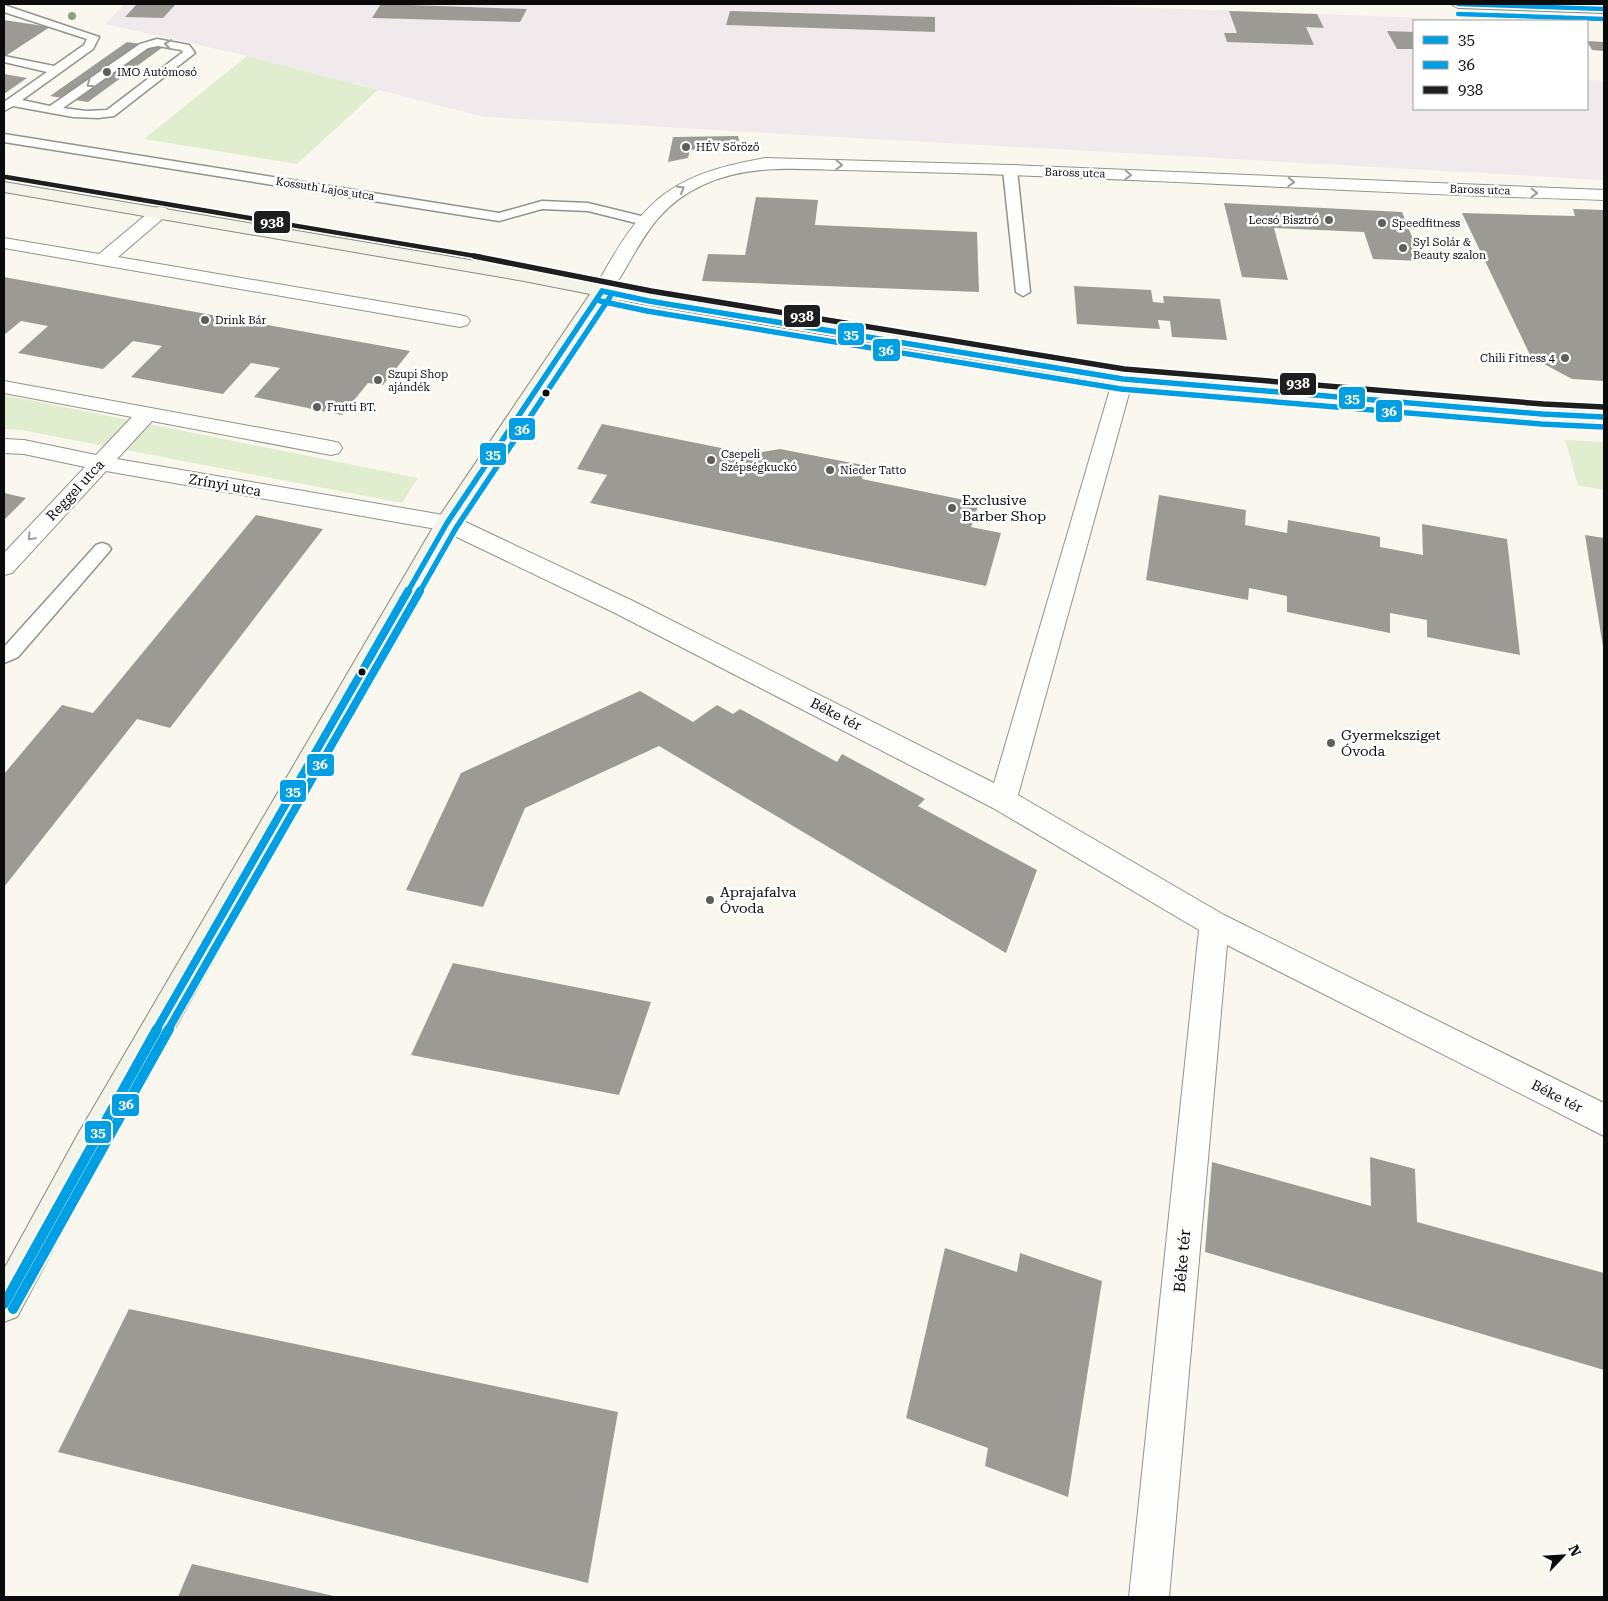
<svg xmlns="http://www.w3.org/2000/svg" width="1608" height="1601" viewBox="0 0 1608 1601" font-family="'Roboto Serif',serif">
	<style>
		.industrial { fill: #f1eaec }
		.green { fill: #e0eecf }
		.building { fill: #9c9a95 }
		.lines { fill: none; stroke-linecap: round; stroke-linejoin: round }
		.lane-casing { stroke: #93928d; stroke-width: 3 }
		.street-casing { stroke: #93928d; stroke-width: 2 }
		.secondary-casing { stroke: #898884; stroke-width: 2 }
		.lane { fill: #fefefc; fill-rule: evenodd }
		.street { fill: #fefefc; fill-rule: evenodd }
		.secondary { fill: #f3f3e8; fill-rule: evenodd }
		.bus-1-far2-casing { stroke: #fff; stroke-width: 9 }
		.bus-1-far1-casing { stroke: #fff; stroke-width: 11 }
		.bus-1-casing { stroke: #fff; stroke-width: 14 }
		.bus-2-far2-casing { stroke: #fff; stroke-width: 9 }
		.bus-2-far1-casing { stroke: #fff; stroke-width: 11 }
		.bus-2-casing { stroke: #fff; stroke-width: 14 }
		.bus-3-far1-casing { stroke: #fff; stroke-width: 7 }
		.bus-3-casing { stroke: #fff; stroke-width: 9 }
		.bus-4-casing { stroke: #fff; stroke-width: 7 }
		.bus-5-casing { stroke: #fff; stroke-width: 7 }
		.bus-1-far2 { stroke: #009ee3; stroke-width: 5.5 }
		.bus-1-far1 { stroke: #009ee3; stroke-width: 8 }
		.bus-1 { stroke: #009ee3; stroke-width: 10 }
		.bus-2-far2 { stroke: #009ee3; stroke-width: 5.5 }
		.bus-2-far1 { stroke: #009ee3; stroke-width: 8 }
		.bus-2 { stroke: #009ee3; stroke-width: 10 }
		.bus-3-far1 { stroke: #1e1e1e; stroke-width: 4.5 }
		.bus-3 { stroke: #1e1e1e; stroke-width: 5.5 }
		.bus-4 { stroke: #009ee3; stroke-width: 4.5 }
		.bus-5 { stroke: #009fe3; stroke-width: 4.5 }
		.tree { fill: #86a47c }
		.oneway { stroke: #9d9d9c }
		.poi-dot { fill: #5f5e5a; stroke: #fff; stroke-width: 2 }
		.bus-dot { fill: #0b0b0b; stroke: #fff; stroke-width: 2 }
		.labels { text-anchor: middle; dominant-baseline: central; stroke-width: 5; stroke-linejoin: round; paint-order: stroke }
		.far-poi-label { font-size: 11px; fill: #0b0b0b; stroke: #fff; text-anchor: start }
		.far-street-label { font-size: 11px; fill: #0b0b0b; stroke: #fff }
		.street-label { font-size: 14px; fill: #0b0b0b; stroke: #fff }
		.poi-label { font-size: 14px; fill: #0b0b0b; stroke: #fff; text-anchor: start }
		.near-street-label { font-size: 16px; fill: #0b0b0b; stroke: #fff }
		.line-badge { stroke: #fff; stroke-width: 2 }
		.badge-label { font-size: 14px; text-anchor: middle; font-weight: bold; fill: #fff }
	</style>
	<rect width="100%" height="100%" fill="#faf8ee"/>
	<path class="industrial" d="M124,4h922l465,17h-97v88h173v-29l17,1v99l-1120,-63 -241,-62 -138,-31z"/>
	<path class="green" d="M247,56l131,34 -81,74 -153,-25z
		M4,395l414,83 -16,25 -381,-73 -17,-1z
		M1565,440l39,2v48l-26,-5z"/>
	<path class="building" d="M137,4h39l-13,14 -38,-1z
		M381,4l146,5 -7,13 -148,-4z
		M730,11l205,6v15l-209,-7z
		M1229,11l88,3 7,14 -18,-1 8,18 -87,-3 -3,-9h13z
		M4,20l46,7 -46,30z
		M1387,31l27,1v17h-17z
		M1587,41l17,1v9l-12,-1z
		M127,42l36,5 -75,55 -38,-6z
		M4,74l23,4 -23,16z
		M738,136l1,5 -40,4 4,4 -13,1 -2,8 -20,4 5,-25z
		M756,197l62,3 -3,25 162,7 2,60 -277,-11 6,-27 37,1z
		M1224,203l178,9 20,49 -49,-2 -9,-27 -90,-4 14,52 -46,-3z
		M1573,209l31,1v171l-32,-2 -41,-22 -69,-144 113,3z
		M4,277l406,74 -27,34 -15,-2 -26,32 -88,-18 26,-29 -29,-5 -28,31 -92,-17 31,-31 -29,-5 -30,28 -85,-16 30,-27 -27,-5 -17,14z
		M1074,286l77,4 2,12 11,1 -1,-7 57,3 7,41 -55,-3 -2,-16 -12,-1 2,9 -83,-5z
		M602,424l149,30 29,-5 88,17 -6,13 117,24 -8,24 30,6 -15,53 -396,-83 17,-28 -30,-6z
		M4,493l22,5 -22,22z
		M1159,495l87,15 -1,15 42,8 1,-13 92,17v10l43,8 -1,-31 85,15 13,116 -93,-18v-17l-37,-7v20l-103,-21v-16l-38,-8 -1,12 -102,-20z
		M256,515l67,14 -153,199 -33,-9 -133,168v-113l58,-69 31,8z
		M1585,535l19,3v109h-1z
		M640,691l53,31 24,-17 16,9 7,-5 97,53 5,-8 83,45 -7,7 119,64 -31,83 -347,-207 -134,62 -42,99 -77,-17 55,-117z
		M453,963l198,39 -32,93 -208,-40z
		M1370,1157l45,12 2,53 187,51v97l-399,-118 7,-90 159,44z
		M945,1248l72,24 3,-19 82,28 -34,216 -83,-31 3,-18 -82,-30z
		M129,1309l489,103 -30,171 -530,-131z
		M192,1564l142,32v1h-156z"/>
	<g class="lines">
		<defs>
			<path id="lane" d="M4,5l95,32 -6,12 -71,51 28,6 90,-62 17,-5 32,6 6,8 -81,63 -16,2 -25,-1 -60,-11 -9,5v-9l43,-30 -43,-10v-6l50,10 30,-21 3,-6 -83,-27zM158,46l23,4 2,2 -76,58 -21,1 -23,-3 85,-60z
				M4,134l495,79 43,-12 46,2 61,15 2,3 -7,4 -56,-14 -46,-2 -43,12 -495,-79z
				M1010,166l7,4 13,122 -7,4 -7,-4 -13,-122z
				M102,543l6,2 3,4 -3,4 -90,104 -14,6v-16l92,-102z"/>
			<path id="street" d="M765,158l245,7 594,25v10c-216,-6 -433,-20 -650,-27 -37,-1 -74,-2 -111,-3 -48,-1 -95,-6 -140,15 -53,24 -64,66 -94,110h-14l-2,-4c49,-87 69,-115 172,-133z
				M160,207l6,1 3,4 -3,4 -48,41 342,58 7,2 3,4 -3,4 -7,2 -456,-79v-10l95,16 55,-46z
				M1123,373l7,2 3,4 -115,416 206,120 380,188v33l-377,-191 -58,652h-40l70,-667 -206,-122 -378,-195 -173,-83 -336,-59 -94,102 -8,2v-22l81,-86 -61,-13 -20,-1v-14l20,1 72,15 36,-38 -128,-24v-12l327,60 8,2 3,5 -3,5 -8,2 -179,-34 -35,38 338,58 178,84 361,182 119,-404 3,-4z"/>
			<path id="secondary" d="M1451,4l153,1v8l-146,-5z
				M4,182l520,87 125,26 474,78 419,34 62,3v14l-62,-3 -419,-36 -516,-87 -150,228 -355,632 -85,159 -13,5v-53l74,-135 361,-617 151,-223 -66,-13 -520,-89z"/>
		</defs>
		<use href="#lane" class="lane-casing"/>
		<use href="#street" class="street-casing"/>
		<use href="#secondary" class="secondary-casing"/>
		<use href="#lane" class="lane"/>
		<use href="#street" class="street"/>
		<use href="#secondary" class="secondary"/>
		<defs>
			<path id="bus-1-far2" d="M602,291l47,10 474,78 419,35 62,3
				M407,593l40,-70 155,-232"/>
			<path id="bus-1-far1" d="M156,1030l252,-439"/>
			<path id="bus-1" d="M4,1304l153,-275"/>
			<path id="bus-2-far2" d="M600,301l47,10 474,78 420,35 63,3
				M419,593l37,-65 154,-231"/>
			<path id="bus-2-far1" d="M168,1030l252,-439"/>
			<path id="bus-2" d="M13,1309l156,-280"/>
			<path id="bus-3-far1" d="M6,177l475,80"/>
			<path id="bus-3" d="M474,256l177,35 473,78 419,35 61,3"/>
			<path id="bus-4" d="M1458,4l146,5"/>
			<path id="bus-5" d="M1458,14l146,5"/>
		</defs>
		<use href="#bus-1-far2" class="bus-1-far2-casing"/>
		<use href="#bus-1-far1" class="bus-1-far1-casing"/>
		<use href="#bus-1" class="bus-1-casing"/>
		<use href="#bus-2-far2" class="bus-2-far2-casing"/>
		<use href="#bus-2-far1" class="bus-2-far1-casing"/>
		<use href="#bus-2" class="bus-2-casing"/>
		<use href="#bus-3-far1" class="bus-3-far1-casing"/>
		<use href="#bus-3" class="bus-3-casing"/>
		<use href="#bus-4" class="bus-4-casing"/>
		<use href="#bus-5" class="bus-5-casing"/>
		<use href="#bus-1-far2" class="bus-1-far2"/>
		<use href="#bus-1-far1" class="bus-1-far1"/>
		<use href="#bus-1" class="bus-1"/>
		<use href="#bus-2-far2" class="bus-2-far2"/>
		<use href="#bus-2-far1" class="bus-2-far1"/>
		<use href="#bus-2" class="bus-2"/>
		<use href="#bus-3-far1" class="bus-3-far1"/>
		<use href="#bus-3" class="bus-3"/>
		<use href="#bus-4" class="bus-4"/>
		<use href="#bus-5" class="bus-5"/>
	</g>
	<circle class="tree" cx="72" cy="16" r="4"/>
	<defs><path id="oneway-chevron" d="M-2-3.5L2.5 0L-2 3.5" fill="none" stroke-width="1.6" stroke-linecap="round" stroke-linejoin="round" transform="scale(1.25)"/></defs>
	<g class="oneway">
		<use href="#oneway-chevron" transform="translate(168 44) rotate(-171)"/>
		<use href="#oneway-chevron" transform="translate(90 84) rotate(145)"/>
		<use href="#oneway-chevron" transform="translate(839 165) rotate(2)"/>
		<use href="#oneway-chevron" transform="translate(1128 175) rotate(2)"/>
		<use href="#oneway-chevron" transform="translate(1291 182) rotate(2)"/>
		<use href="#oneway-chevron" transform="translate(681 189) rotate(-30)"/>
		<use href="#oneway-chevron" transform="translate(1534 193) rotate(2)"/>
		<use href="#oneway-chevron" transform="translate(31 537) rotate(133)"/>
	</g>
	<g class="poi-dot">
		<circle cx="107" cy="72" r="5"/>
		<circle cx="686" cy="147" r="5"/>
		<circle cx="1329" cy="220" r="5"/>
		<circle cx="1382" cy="223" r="5"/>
		<circle cx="1403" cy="248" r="5"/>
		<circle cx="205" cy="320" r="5"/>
		<circle cx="1565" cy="358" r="5"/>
		<circle cx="378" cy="380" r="5"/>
		<circle cx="317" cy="407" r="5"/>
		<circle cx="711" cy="460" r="5"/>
		<circle cx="830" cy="470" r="5"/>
		<circle cx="952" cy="508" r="5"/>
		<circle cx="1331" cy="743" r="5"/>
		<circle cx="710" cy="900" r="5"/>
	</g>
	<g class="bus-dot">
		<circle cx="546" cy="393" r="4.5"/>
		<circle cx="362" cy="672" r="4.5"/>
	</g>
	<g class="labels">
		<g class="far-poi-label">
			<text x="117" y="72">IMO Autómosó</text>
			<text x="696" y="147">HÉV Söröző</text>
			<text x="1319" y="220" text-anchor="end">Lecsó Bisztró</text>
			<text x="1392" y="223">Speedfitness</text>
			<text x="1413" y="242">Syl Solár &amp;<tspan x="1413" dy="13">Beauty szalon</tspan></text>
			<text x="215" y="320">Drink Bár</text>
			<text x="1555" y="358" text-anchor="end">Chili Fitness 4</text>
			<text x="388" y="374">Szupi Shop<tspan x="388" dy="13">ajándék</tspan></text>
			<text x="327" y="407">Frutti BT.</text>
			<text x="721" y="454">Csepeli<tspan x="721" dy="13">Szépségkuckó</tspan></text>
			<text x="840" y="470">Nieder Tatto</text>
		</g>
		<g class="far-street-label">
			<text transform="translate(1075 173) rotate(2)">Baross utca</text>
			<text transform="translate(325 189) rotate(9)">Kossuth Lajos utca</text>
			<text transform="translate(1480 190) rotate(2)">Baross utca</text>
		</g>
		<g class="street-label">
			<text transform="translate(225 485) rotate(10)">Zrínyi utca</text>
			<text transform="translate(75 490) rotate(-47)">Reggel utca</text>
			<text transform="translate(836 714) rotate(27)">Béke tér</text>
			<text transform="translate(1557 1096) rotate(27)">Béke tér</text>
		</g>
		<g class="poi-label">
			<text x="962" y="500">Exclusive<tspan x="962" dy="16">Barber Shop</tspan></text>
			<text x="1341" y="735">Gyermeksziget<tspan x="1341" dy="16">Óvoda</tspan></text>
			<text x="720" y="892">Aprajafalva<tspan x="720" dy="16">Óvoda</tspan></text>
		</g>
		<g class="near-street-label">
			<text transform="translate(1182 1261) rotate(-85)">Béke tér</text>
		</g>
	</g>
	<g class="line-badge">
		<rect x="253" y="210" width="38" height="24" rx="5" fill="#1e1e1e"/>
		<rect x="783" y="304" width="38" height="24" rx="5" fill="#1e1e1e"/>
		<rect x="837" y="322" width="28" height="24" rx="5" fill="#009ee3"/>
		<rect x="872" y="338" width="29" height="24" rx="5" fill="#009ee3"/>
		<rect x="1279" y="372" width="38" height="24" rx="5" fill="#1e1e1e"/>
		<rect x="1338" y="386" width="28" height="24" rx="5" fill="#009ee3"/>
		<rect x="1375" y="399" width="28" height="24" rx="5" fill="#009ee3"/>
		<rect x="508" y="417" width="28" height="24" rx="5" fill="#009ee3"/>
		<rect x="479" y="442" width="28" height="24" rx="5" fill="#009ee3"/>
		<rect x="306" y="753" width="29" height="24" rx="5" fill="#009ee3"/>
		<rect x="279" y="779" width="28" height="24" rx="5" fill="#009ee3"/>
		<rect x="111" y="1093" width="29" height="24" rx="5" fill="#009ee3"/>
		<rect x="84" y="1120" width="28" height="24" rx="5" fill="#009ee3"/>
	</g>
	<g class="badge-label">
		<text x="272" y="227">938</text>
		<text x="802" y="321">938</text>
		<text x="851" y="339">35</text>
		<text x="886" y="355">36</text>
		<text x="1298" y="388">938</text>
		<text x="1352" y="403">35</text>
		<text x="1389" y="416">36</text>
		<text x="522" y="434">36</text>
		<text x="493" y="459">35</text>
		<text x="320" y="769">36</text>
		<text x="293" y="796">35</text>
		<text x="126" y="1109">36</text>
		<text x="98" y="1137">35</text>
	</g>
	<rect width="1608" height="1601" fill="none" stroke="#0b0b0b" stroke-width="10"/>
	<rect x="1413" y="20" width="175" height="90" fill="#ffffff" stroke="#9d9d9d"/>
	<rect x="1423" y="36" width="25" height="8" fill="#009ee3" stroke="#9d9d9d"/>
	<text x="1458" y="45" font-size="15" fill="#0b0b0b">35</text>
	<rect x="1423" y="61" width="25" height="8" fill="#009ee3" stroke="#9d9d9d"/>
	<text x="1458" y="70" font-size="15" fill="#0b0b0b">36</text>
	<rect x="1423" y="86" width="25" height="8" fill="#1e1e1e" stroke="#9d9d9d"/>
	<text x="1458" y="95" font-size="15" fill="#0b0b0b">938</text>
	<g transform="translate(1563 1556) rotate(65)" stroke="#ffffff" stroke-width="4" paint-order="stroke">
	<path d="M0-4L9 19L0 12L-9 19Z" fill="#0b0b0b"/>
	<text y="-8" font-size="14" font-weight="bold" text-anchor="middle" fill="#0b0b0b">N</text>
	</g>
</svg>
